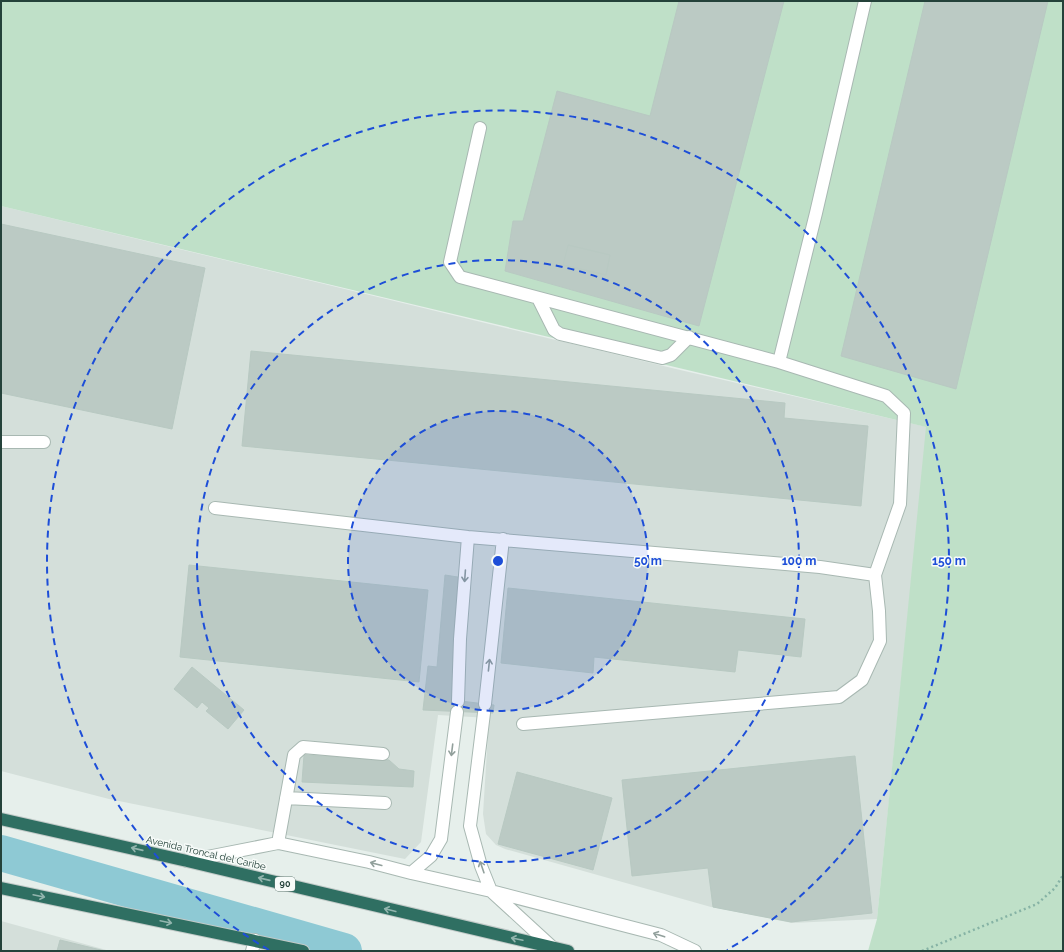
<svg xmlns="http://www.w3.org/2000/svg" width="1064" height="952" viewBox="0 0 1064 952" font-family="Raleway,sans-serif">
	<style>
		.built { fill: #d4dfda }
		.green { fill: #bfe0c8 }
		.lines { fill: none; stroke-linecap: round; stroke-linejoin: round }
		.river { stroke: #8ec9d4; stroke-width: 36 }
		.building { fill: #bbcac4; stroke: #b8c9c2 }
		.minor-casing { stroke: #a8b8b2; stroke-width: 14 }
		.highway-casing { stroke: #c2cac8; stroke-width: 14 }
		.path { stroke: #86b3a5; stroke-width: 2.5; stroke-dasharray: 2 3; stroke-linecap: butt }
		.minor { stroke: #fff; stroke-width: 12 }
		.highway { stroke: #2f6f62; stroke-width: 12 }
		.oneway { stroke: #92a09c }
		.oneway2 { stroke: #93b5ae }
		.ring { fill: none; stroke: #1d4ed8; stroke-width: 2; stroke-dasharray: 7 5 }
		.labels { text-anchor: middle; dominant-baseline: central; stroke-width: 3; stroke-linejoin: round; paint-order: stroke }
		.shield { fill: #f7fbf9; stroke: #637a73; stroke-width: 1 }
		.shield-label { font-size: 9px; font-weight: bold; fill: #24423a }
		.street-label { font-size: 10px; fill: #24423a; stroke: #f7fbf9 }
		.centre { fill: #1d4ed8; stroke: #f7fbf9; stroke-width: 2 }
		.ring-label { font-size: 12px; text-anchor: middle; font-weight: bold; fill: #1d4ed8; stroke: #f7fbf9; stroke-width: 3; stroke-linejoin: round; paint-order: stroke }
	</style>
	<rect width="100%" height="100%" fill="#e6efeb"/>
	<path class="built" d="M1,206l675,163 251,58 -50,492 -85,4 -81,-16 -206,-58 -9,-4 -10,-11 -3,-20 6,-96 -51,-3 -17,127 -16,17 -296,-60 -108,-28z
		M1,921l109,30h-109z"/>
	<path class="green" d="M1,1h1062v950h-195l9,-32 49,-492 -925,-221z"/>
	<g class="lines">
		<path class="river" d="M1,853l343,98"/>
	</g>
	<path class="building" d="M679,1h105l-85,325 -194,-55 8,-50h10l34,-130 93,25z
		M925,1h123l-92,388 -115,-33z
		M1,224l204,44 -33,161 -171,-36z
		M568,245l42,10 -4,20 -43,-10z
		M251,351l534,52 -1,15 84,8 -7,80 -619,-60z
		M189,565l239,25 -9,92 -239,-25z
		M445,575l19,3 -12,122 42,5 -1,8 -70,-3 5,-44 9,1z
		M508,588l297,31 -4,38 -63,-7 -3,22 -141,-15 -1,16 -92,-10z
		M192,667l52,43 -16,19 -22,-18 3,-3 -7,-6 -5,6 -23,-19z
		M304,755l85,5 10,9 15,2 -1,16 -111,-5z
		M855,756l17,157 -81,9 -78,-15 -5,-39 -76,8 -10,-96z
		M517,772l95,26 -19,72 -95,-26z
		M60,940l45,11h-48z"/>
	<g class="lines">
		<defs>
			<path id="minor" d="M480,128l-30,134 10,15 319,85 107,34 18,17 -4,91 -25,71
				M538,298l16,32 6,4 102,24 9,-3 18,-18
				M779,362l37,-149 49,-212
				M1,442h43
				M215,508l253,29 352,30 55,8 4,36 1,30 -18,39 -23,17 -316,27
				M458,701l2,-62 8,-102
				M485,704l18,-165
				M484,713l-14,113 11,40 10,25 170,44 34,16
				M286,798l99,5
				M278,843l16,-88 9,-8 80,7
				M187,861l91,-18 91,19 42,11 20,-17 10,-17 16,-127
				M411,873l80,18 61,56
				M252,951l3,-11"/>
			<path id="highway" d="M1,819l186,42 381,90
				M1,888l302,63"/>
		</defs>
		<use href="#minor" class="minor-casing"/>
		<use href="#highway" class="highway-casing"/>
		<path class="path" d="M922,951l115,-47 18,-16 8,-13"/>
		<use href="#minor" class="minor"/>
		<use href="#highway" class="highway"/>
	</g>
	<defs><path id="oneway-shaft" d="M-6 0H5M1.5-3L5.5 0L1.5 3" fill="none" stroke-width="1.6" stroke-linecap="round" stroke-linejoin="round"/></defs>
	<g class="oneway">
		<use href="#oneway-shaft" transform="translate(465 576) rotate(94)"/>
		<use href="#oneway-shaft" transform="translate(489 665) rotate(-84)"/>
		<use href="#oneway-shaft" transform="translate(452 750) rotate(97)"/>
		<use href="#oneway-shaft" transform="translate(376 864) rotate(-165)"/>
		<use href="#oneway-shaft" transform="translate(482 867) rotate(-109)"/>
		<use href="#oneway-shaft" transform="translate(659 935) rotate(-162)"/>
	</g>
	<g class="oneway2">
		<use href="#oneway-shaft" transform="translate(137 849) rotate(-167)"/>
		<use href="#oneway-shaft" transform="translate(264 879) rotate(-167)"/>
		<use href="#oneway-shaft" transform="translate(39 896) rotate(12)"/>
		<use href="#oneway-shaft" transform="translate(390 910) rotate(-166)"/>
		<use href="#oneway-shaft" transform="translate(166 922) rotate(12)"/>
		<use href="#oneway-shaft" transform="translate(517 939) rotate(-168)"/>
	</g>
	<circle cx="498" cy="561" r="150" fill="#1d4ed8" fill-opacity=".12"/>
	<g class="ring">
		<circle cx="498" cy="561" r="150"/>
		<circle cx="498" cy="561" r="301"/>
		<path d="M269 950A451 451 0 1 1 727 950"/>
	</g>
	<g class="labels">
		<rect class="shield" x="275" y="877" width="20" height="14" rx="3"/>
		<g class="shield-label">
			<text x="285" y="884">90</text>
		</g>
		<g class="street-label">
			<text transform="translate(206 853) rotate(13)">Avenida Troncal del Caribe</text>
		</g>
	</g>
	<circle cx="498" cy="561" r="6" class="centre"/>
	<g class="ring-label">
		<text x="648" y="565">50 m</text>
		<text x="799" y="565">100 m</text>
		<text x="949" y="565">150 m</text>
	</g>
	<rect width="1064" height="952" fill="none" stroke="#24423a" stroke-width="4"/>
</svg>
